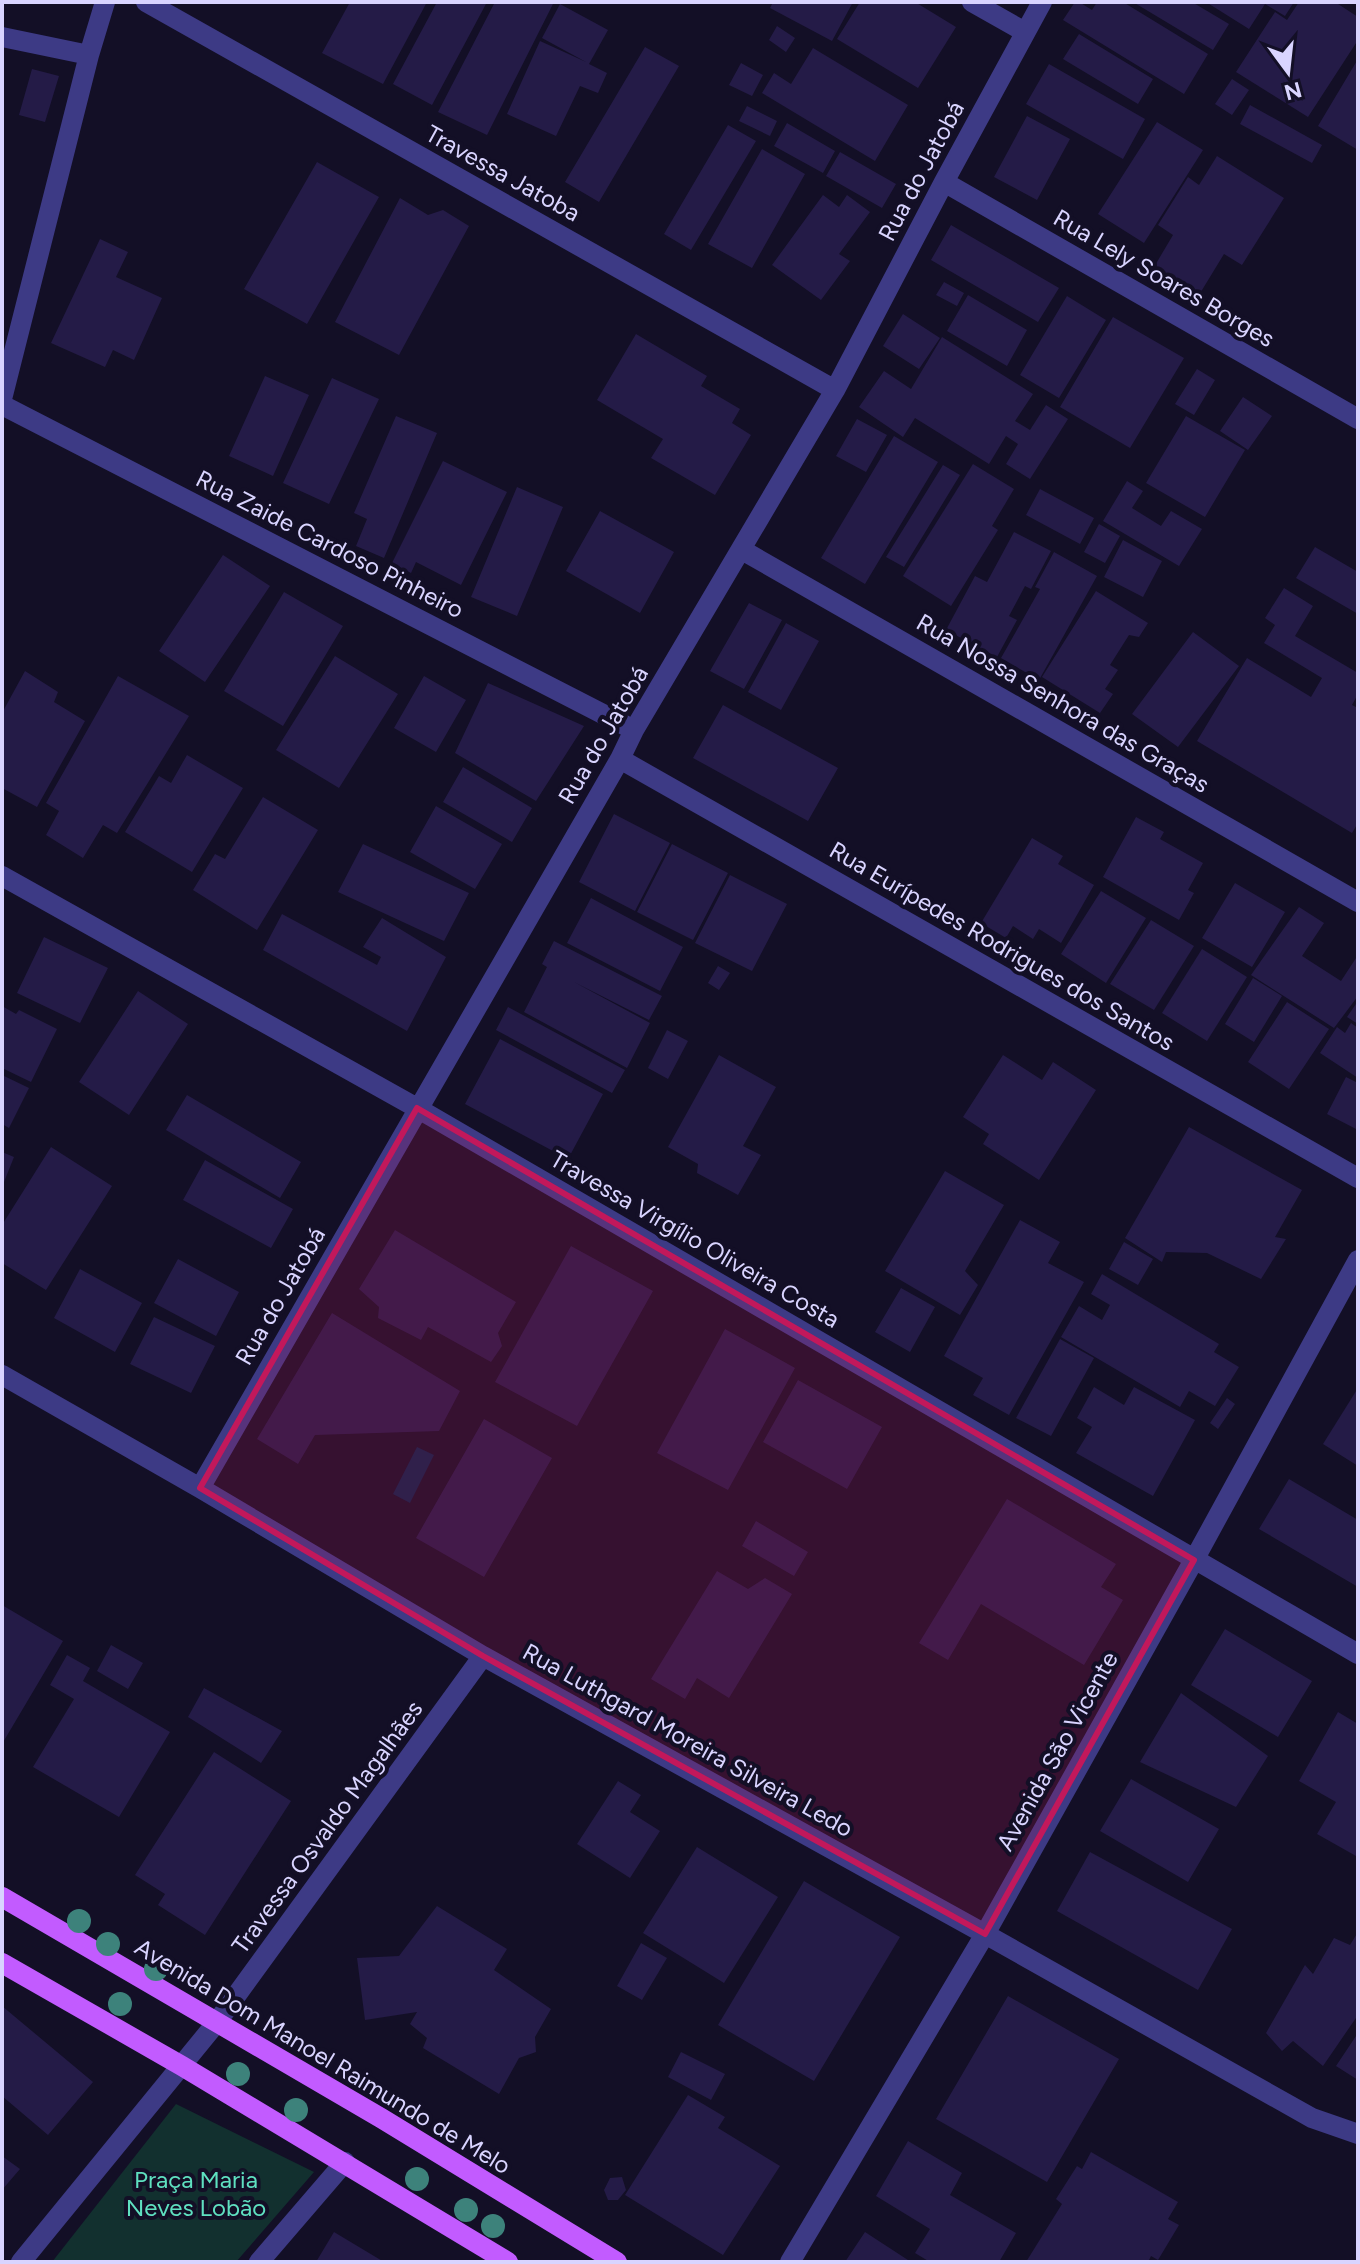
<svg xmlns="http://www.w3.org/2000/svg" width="1360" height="2264" viewBox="0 0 1360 2264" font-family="Figtree,sans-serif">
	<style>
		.green { fill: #12302f }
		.water { fill: #0c2248 }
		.building { fill: #241b47 }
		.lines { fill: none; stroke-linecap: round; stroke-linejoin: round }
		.minor { stroke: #3d3a85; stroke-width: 20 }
		.major { stroke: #c25bff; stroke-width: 20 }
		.tree { fill: #3d827b }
		.marked { fill: #c2185b; fill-opacity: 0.2; stroke: #c2185b; stroke-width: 6; stroke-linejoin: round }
		.labels { text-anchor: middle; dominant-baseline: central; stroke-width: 8; stroke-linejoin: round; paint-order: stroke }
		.street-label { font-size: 24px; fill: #d9d4ff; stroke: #130f26 }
		.park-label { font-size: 24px; fill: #5fe0c0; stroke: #130f26 }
	</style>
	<rect width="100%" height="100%" fill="#130f26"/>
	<path class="green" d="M176,2104l138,68 -78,90h-184z"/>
	<path class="water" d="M417,1447l17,8 -24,48 -17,-9z"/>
	<path class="building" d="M350,2h77l-44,82 -61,-31z
		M437,2h50l-55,103 -39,-21z
		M495,2h59l-67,133 -49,-23z
		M773,2h80l-21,39 -62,-33z
		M860,2h55l41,25 -38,61 -81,-49z
		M1075,2h4l13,8 5,-8h26l85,52 -24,40 -121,-74z
		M1133,2h59l37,22 -16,26z
		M1206,2h88l-9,14 -20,-12 -16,25z
		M1299,2h36l23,15v23l-50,77 -72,-45 39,-60 12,8z
		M560,4l48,26 -19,34 18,9 -9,20 -18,-7 -24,50 -49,-22 33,-73 46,21 -44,-24z
		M777,26l18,12 -9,14 -17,-12z
		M1079,34l74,45 -15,25 -75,-45z
		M645,47l34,19 -80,136 -34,-20z
		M813,48l95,57 -33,56 -113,-68 12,-20 17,11z
		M1358,59v91l-40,-24z
		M741,63l22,12 -11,21 -23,-11z
		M1049,64l96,55 -22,40 -97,-55z
		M32,69l27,7 -14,46 -26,-7z
		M1232,79l17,11 -17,25 -17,-11z
		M1250,105l72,40 -10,18 -72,-39z
		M747,106l30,15 -7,15 -31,-15z
		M1027,116l43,23 -33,61 -43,-23z
		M1157,122l46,28 -59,93 -46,-29z
		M787,123l48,28 -12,22 -49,-27z
		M728,125l28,16 -65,109 -27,-16z
		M762,149l43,25 -53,94 -44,-24z
		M840,152l56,32 -14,24 -56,-32z
		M1217,156l67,42 -42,67 -18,-11 -25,41 -45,-28 19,-32 -15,-10 30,-48 11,8z
		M317,162l62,35 -72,127 -63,-35z
		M823,195l16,12 8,-12 23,17 -31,42 11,7 -29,39 -49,-35z
		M400,198l28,17 15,-5 26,16 -70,129 -64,-33z
		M951,225l108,63 -21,34 -107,-62z
		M100,239l28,13 -12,25 46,21 -28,62 -21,-10 -8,17 -54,-24z
		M944,282l20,11 -7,13 -21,-11z
		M968,295l59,35 -20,36 -60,-35z
		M1067,296l39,24 -47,78 -39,-23z
		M903,314l37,24 -21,31 -36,-23z
		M1113,317l71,41 -54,90 -70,-41z
		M636,334l71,42 -6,10 39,23 -8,14 19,12 -36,60 -64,-37 12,-19 -66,-39z
		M942,337l91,57 -18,27 15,9 16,-25 22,14 -38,60 -24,-15 12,-20 -12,-8 -17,28 -74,-46 -12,19 -44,-30 25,-36 27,18z
		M1197,369l18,11 -21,35 -19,-11z
		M265,376l44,19 -36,81 -44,-20z
		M332,378l47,21 -50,105 -46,-21z
		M1243,397l29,19 -24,34 -28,-19z
		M396,416l41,17 -53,125 -28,-12 11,-27 -13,-6z
		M1186,416l59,34 -40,67 -59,-34z
		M857,419l30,16 -21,37 -30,-16z
		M894,436l44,26 -73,122 -44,-26z
		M443,461l64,31 -46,93 -45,-23 -5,11 -19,-10z
		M973,464l41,25 -22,37 6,4 -47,76 -48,-30z
		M943,465l17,10 -56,92 -18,-10z
		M1127,481l16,10 -11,17 29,18 10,-15 31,18 -23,37 -76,-45z
		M517,487l46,20 -46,109 -46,-19z
		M1040,489l54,29 -14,26 -54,-29z
		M600,511l74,41 -34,61 -74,-42z
		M1099,524l21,12 -15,27 -21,-11z
		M1014,532l37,19 -20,38 -6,-3 -16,30 8,4 -20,37 -51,-27 29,-54 12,6z
		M1123,540l39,21 -19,36 -39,-20z
		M1315,547l43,25v42l-62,-36z
		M1054,552l43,24 -58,104 -38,-22 39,-69 -5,-2z
		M223,555l47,31 -65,96 -46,-31z
		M1284,588l29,18 -18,30 63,37v21l-6,11 6,3v115l-6,10 -155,-92 50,-83 64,39 11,-19 -58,-35 11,-18 -10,-7z
		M1096,591l52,32 -9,14 -10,-2 -19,30 8,5 -13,19 8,5 -13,19 -58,-36z
		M284,592l59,34 -60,100 -59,-35z
		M749,603l33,17 -38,69 -34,-18z
		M786,623l33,18 -38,69 -33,-18z
		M1193,632l46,34 -61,81 -46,-33z
		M335,656l63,38 -59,94 -63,-38z
		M25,671l33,21 -4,10 31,19 -48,86 -35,-19v-75z
		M118,676l71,40 -72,117 -14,-8 -20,33 -37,-23 13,-24 -13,-8z
		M424,676l42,24 -30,52 -42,-24z
		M488,683l96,43 -48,75 -81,-48z
		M723,705l115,63 -30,53 -115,-63z
		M187,755l56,33 -51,84 -67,-40 34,-56 12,7z
		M463,767l69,41 -20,34 -69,-40z
		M263,797l55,33 -61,100 -64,-40 22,-36 10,5z
		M436,806l66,38 -27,45 -65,-37z
		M614,814l56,29 -35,68 -56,-29z
		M1136,817l28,15 -4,7 43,24 -15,27 6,3 -15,27 -76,-43z
		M1032,838l31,18 -5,8 36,21 -33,58 -22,-14 -6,10 -20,-13 -7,12 -25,-15z
		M363,844l106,49 -25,48 -106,-49z
		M672,844l56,29 -35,67 -56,-28z
		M730,875l57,29 -35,67 -57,-28z
		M1235,883l50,29 -33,55 -50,-29z
		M1101,891l45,27 -40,65 -45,-29z
		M591,898l92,49 -23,44 -93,-48z
		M1299,907l25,16 -22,33 39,25 17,-26v41l-24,32 -83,-53z
		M282,914l95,51 4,-8 -18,-10 19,-29 64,39 -39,74 -144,-81z
		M1151,920l43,26 -40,64 -44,-26z
		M44,937l64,31 -28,55 -63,-30z
		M554,941l108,55 -13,24 -75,-38 76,41 -23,45 -103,-56 23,-45 -5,-3z
		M1202,949l45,28 -40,64 -45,-28z
		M718,966l12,7 -11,17 -11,-7z
		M1253,978l29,18 -28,46 -29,-18z
		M138,991l50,33 -59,91 -50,-33z
		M1358,1001v23l-11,-7z
		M1287,1002l42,27 -40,60 -41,-27z
		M2,1006l14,8 3,-4 38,19 -26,53 -29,-14z
		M508,1007l117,63 -13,23 -116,-63z
		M1351,1023l7,5v50l-38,-25 17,-26 8,6z
		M667,1030l21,11 -20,38 -20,-11z
		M500,1039l103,55 -35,65 -103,-55z
		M719,1055l57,32 -33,59 18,9 -23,40 -41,-22 1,-9 -30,-17z
		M1003,1055l39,25 11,-18 43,28 -57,90 -56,-36 6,-10 -26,-17z
		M2,1075l27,13 -20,40 -7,-4z
		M1346,1077l12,6v47l-31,-16z
		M187,1095l114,67 -21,36 -114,-68z
		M1189,1127l113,63 -27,47 11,2 -25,40 -54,-26 -41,-1 -4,10 -37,-24z
		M51,1147l61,39 -66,104 -44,-27v-38z
		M2,1152l12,5 -12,30z
		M205,1160l88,49 -22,39 -88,-48z
		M945,1171l59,34 -39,66 13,14 -18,30 -75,-44z
		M1020,1220l40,22 -12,21 36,19 -75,133 -36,-20 10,-17 -39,-22z
		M395,1230l121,72 -18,31 4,13 -11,16 -63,-35 -7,13 -43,-22 1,-11 -20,-18z
		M1124,1242l29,17 -15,26 -29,-16z
		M571,1246l82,45 -76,135 -82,-44z
		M178,1259l61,33 -23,44 -62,-33z
		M80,1269l62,34 -27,49 -61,-34z
		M1102,1274l117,70 -5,8 25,15 -24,39 -26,-15 -9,16 -119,-70 18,-31 23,14 8,-15 -19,-11z
		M901,1288l34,19 -25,45 -35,-20z
		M332,1313l128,78 -21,40 -124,4 -17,29 -41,-25z
		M154,1317l61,29 -24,47 -61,-29z
		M725,1329l70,39 -67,122 -71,-37z
		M1060,1339l34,19 -43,78 -35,-18z
		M798,1380l84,47 -35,62 -84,-47z
		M1094,1387l30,18 10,-18 61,33 -42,76 -77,-43 16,-26 -15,-9z
		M1358,1388v78l-35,-22z
		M1227,1398l8,6 -17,25 -8,-6z
		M484,1419l68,39 -68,119 -68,-39z
		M1289,1479l69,41v67l-99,-58z
		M1007,1499l109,65 -15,23 22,13 -39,65 -103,-61 -33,56 -29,-17z
		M756,1521l52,31 -14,24 -52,-30z
		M717,1571l31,18 17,-11 27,16 -63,104 -32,-20 -12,21 -34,-20z
		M2,1605l61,36 -61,103z
		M1225,1629l87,52 -34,56 -87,-52z
		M111,1645l32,18 -15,26 -31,-18z
		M67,1655l23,13 -7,13 87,51 -51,85 -86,-50 41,-68 -24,-14z
		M204,1688l78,43 -21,32 -73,-46z
		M1181,1693l87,63 -32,51 -96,-45z
		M1338,1712l20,12v128l-2,4 -39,-22 19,-32 -37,-21z
		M214,1752l77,49 -86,134 -47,-30 7,-11 -30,-19z
		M1131,1779l88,50 -31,53 -88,-51z
		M618,1781l23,14 -11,17 30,19 -30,47 -53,-34z
		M697,1847l81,50 -54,86 -81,-50z
		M1090,1852l142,77 -34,61 -141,-79z
		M804,1881l96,56 -86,144 -96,-56z
		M437,1906l70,43 -13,21 57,39 -16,28 1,15 -17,6 -20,36 -76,-46 4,-10 -17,-14 7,-12 -52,8 -8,-62 42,-2z
		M1358,1932v83l-35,51 -30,-25 -11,10 -16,-18 39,-68 8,9 21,-36 16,7z
		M641,1943l26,15 -25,42 -25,-14z
		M1008,1996l111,63 -72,123 -111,-63z
		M2,2006l91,76 -45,53 -46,-39z
		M1358,2033v47l-22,-14z
		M681,2052l44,22 -14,26 -43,-23z
		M688,2095l37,22 -7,11 62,38 -57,89 -98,-60z
		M908,2141l54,32 -12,22 66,38 -17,29h-69l-15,-9 15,-24 -54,-33z
		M1091,2152l87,50 -10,17 11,6 -21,35 -7,-4 -3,6h-122l36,-58 -6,-5 21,-33 5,3z
		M2,2156l18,13 -18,21z
		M622,2177l4,13 -8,10h-10l-4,-10 6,-12z
		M334,2232l50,30h-68z
		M865,2232l46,30h-66z"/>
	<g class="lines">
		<path class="minor" d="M146,2l689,388
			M972,2l53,30
			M2,37l87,18
			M944,182l414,237
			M2,399l87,-344 16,-53
			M2,405l632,325
			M742,550l616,352
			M620,759l738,419
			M2,876l415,232 941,546
			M2,1375l198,113 283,168 502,278 327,184 46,16
			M200,1488l420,-729 14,-29 201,-340 109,-208 98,-180
			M21,2262l196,-240 266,-366
			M259,2262l86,-100
			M790,2262l195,-328 209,-374 164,-300"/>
		<path class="major" d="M2,1897l379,221 236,144
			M2,1963l180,103 326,196"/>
	</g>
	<g class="tree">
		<circle cx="79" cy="1921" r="12"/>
		<circle cx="108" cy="1944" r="12"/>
		<circle cx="156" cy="1969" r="12"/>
		<circle cx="120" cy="2004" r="12"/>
		<circle cx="238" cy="2074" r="12"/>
		<circle cx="296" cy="2110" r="12"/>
		<circle cx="417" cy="2179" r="12"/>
		<circle cx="466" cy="2210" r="12"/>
		<circle cx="493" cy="2226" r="12"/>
	</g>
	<path class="marked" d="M417,1108l777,452 -209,374 -502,-278 -283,-168z"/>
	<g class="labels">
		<g class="street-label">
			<text transform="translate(921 171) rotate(-62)">Rua do Jatobá</text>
			<text transform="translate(503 173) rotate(29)">Travessa Jatoba</text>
			<text transform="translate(1164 278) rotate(30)">Rua Lely Soares Borges</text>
			<text transform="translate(330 544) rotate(27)">Rua Zaide Cardoso Pinheiro</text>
			<text transform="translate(1063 703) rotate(30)">Rua Nossa Senhora das Graças</text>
			<text transform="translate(603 735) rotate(-60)">Rua do Jatobá</text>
			<text transform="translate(1002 946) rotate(30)">Rua Eurípedes Rodrigues dos Santos</text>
			<text transform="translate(695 1239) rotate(30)">Travessa Virgílio Oliveira Costa</text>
			<text transform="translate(280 1296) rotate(-60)">Rua do Jatobá</text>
			<text transform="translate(688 1740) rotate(29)">Rua Luthgard Moreira Silveira Ledo</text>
			<text transform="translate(1057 1751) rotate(-61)">Avenida São Vicente</text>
			<text transform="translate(327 1827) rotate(-54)">Travessa Osvaldo Magalhães</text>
			<text transform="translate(323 2056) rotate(31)">Avenida Dom Manoel Raimundo de Melo</text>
		</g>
		<g class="park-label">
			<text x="196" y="2179">Praça Maria<tspan x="196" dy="28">Neves Lobão</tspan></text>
		</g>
	</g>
	<rect width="1360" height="2264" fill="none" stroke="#d9d4ff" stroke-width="8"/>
	<g transform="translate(1288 72) rotate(165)" stroke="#130f26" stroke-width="6" paint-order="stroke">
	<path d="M0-6L14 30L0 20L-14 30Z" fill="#d9d4ff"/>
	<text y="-12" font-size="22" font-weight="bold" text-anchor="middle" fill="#d9d4ff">N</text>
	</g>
</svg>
